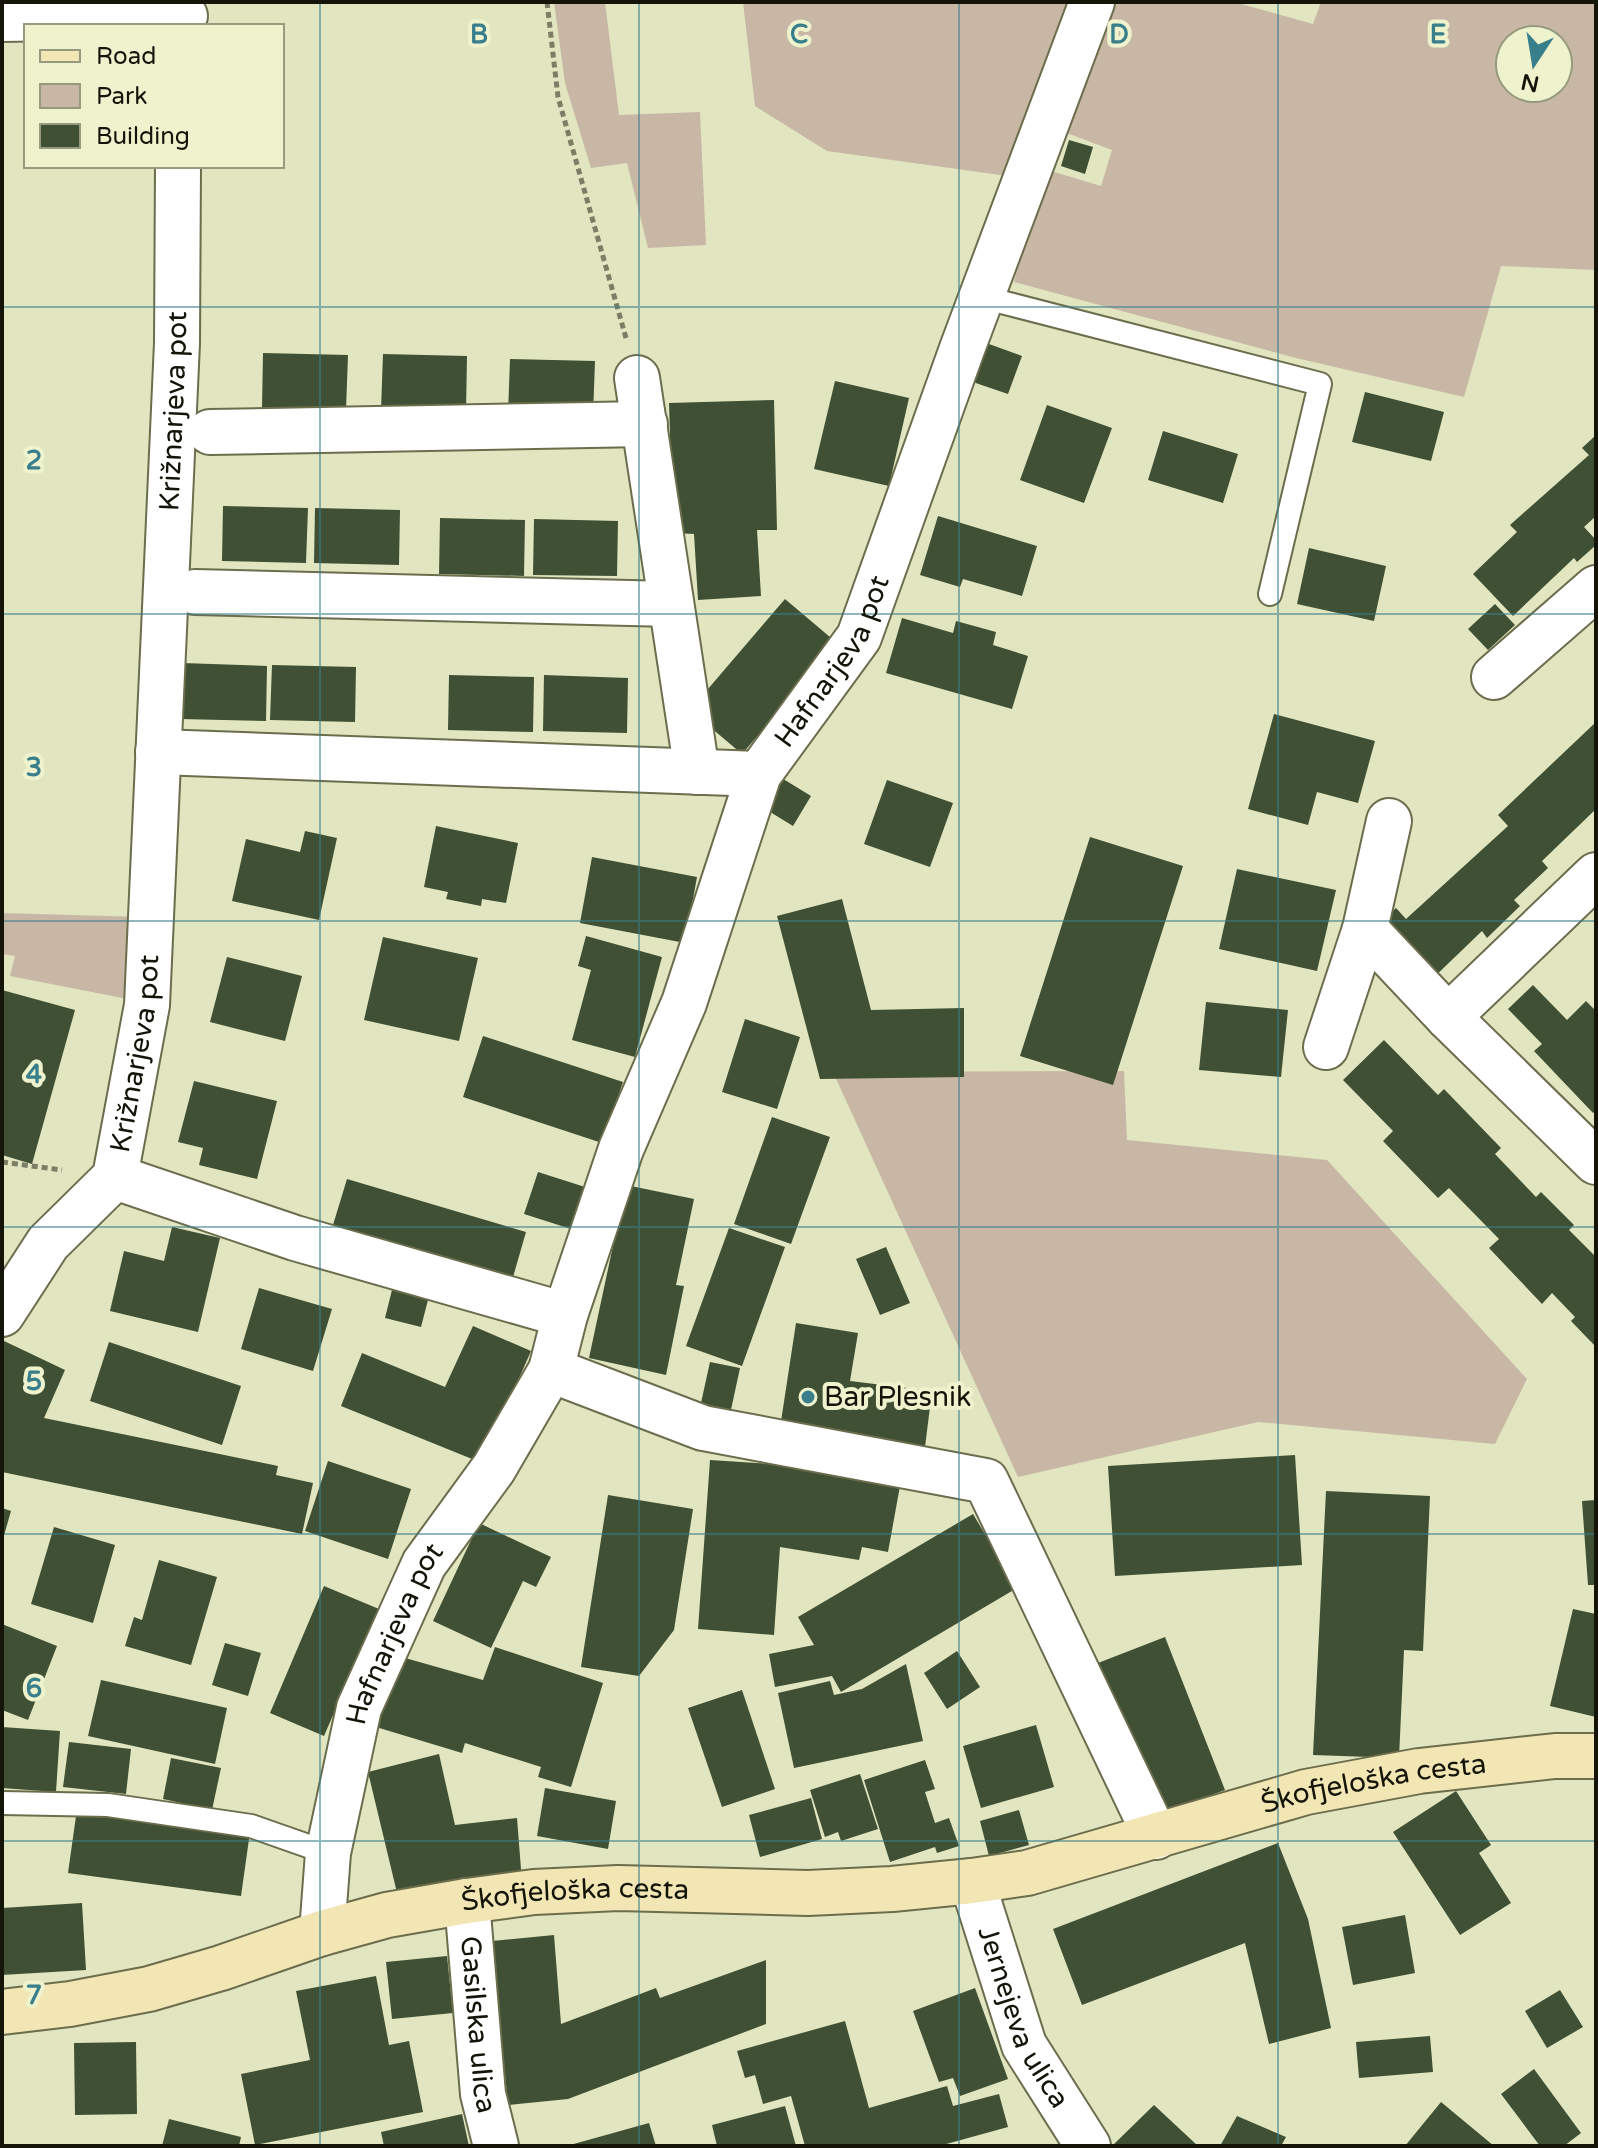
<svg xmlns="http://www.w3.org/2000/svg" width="1598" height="2148" viewBox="0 0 1598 2148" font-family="'Varela Round',sans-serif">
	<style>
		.green { fill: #c7b7a4; fill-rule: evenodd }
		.building { fill: #405034 }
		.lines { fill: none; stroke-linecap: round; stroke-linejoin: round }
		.lane-casing { stroke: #6b6d4d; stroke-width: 26 }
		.street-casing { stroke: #6b6d4d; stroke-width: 48 }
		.secondary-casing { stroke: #6b6d4d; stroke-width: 48 }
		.path { stroke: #7b7e65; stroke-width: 5; stroke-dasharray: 6 4; stroke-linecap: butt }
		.lane { stroke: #fff; stroke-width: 22 }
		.street { stroke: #fff; stroke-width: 44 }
		.secondary { stroke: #f2e6b4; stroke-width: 44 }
		.grid { fill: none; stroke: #387e8b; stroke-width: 2; stroke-opacity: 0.55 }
		.poi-dot { fill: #387e8b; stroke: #eef2cd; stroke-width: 3 }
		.labels { text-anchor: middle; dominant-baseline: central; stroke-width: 8; stroke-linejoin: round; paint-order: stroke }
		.street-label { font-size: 28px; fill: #141508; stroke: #eef2cd }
		.poi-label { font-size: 28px; fill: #141508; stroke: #eef2cd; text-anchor: start }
		.grid-label { font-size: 26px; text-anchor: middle; font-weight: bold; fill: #387e8b; stroke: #eef2cd; stroke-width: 8; stroke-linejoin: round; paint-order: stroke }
	</style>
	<rect width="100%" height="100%" fill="#e1e5c0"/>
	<path class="green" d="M554,2h51l14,113 81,-3 6,133 -58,3 -21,-85 -36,5 -26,-85z
		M743,2h335l-63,175 -188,-26 -72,-45z
		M1105,2h129l79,22 8,-22h275v268l-95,-4 -37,131 -168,-39 -282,-76 27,-114 60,18 11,-36 -48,-18zM1510,40h48v48h-48z
		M2,913l139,4 -3,84 -128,-25 5,-20 -13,-2z
		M1124,1071l3,69 200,20 200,219 -32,65 -237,-22 -240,55 -185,-405z"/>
	<path class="building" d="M1069,140l24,7 -8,27 -24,-8z
		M978,340l44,16 -14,38 -44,-15z
		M263,353l85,2 -2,55 -84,-2z
		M383,354l84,2 -1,56 -85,-2z
		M510,359l85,2 -2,55 -85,-2z
		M835,381l74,17 -20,88 -75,-17z
		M1365,392l79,20 -13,49 -79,-19z
		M774,400l3,130h-20l4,66 -63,4 -4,-66 -21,-1 -4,-130z
		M1047,405l65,23 -28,75 -64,-23z
		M1163,431l75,23 -15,49 -75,-23z
		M1596,435v81l-12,11 12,13v5l-19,17 -3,-4 -61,58 -40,-42 44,-42 -7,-7 79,-70 -7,-7z
		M223,506l85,2 -2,55 -84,-2z
		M315,508l85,2 -1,55 -85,-2z
		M938,516l99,30 -15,50 -59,-17 -3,8 -40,-12z
		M440,518l85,2 -1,56 -85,-2z
		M534,519l84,2 -1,55 -84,-1z
		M1309,548l77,18 -12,55 -77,-17z
		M785,599l52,44 -95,111 -52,-44z
		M1495,604l20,21 -27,25 -20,-21z
		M902,618l51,15 3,-12 40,11 -3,13 35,11 -16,53 -126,-36z
		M182,663l85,3 -1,55 -86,-2z
		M272,665l84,2 -1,55 -85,-2z
		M449,675l85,2 -1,55 -85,-2z
		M544,675l84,3 -1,55 -84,-2z
		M1274,714l101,27 -17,62 -41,-11 -9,33 -60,-16z
		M1596,722v87l-54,52 6,7 -34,32 6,6 -33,32 -5,-7 -52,50 -53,-55 19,-18 10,11 102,-93 -10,-11z
		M780,777l31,19 -18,30 -31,-19z
		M887,780l66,23 -23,64 -66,-23z
		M436,826l82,17 -12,60 -24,-4 -1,7 -35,-7 2,-7 -24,-5z
		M305,831l32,7 -18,82 -87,-19 14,-62 54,13z
		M1090,837l93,29 -70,219 -93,-29z
		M592,857l105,20 -12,66 -105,-20z
		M1237,869l99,21 -19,81 -98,-22z
		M842,899l29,111 93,-2v69l-144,2 -43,-163z
		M586,936l76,21 -27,100 -63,-17 19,-70 -13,-4z
		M383,937l95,21 -19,83 -95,-21z
		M227,957l75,19 -17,65 -75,-19z
		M1533,985l34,35 19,-19 10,10v99l-3,3 -59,-62 8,-7 -34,-35z
		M2,990l73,20 -43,154 -30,-9z
		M1206,1002l82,8 -7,67 -82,-7z
		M745,1019l55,18 -23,72 -55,-17z
		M483,1036l140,46 -21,61 -139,-46z
		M1384,1040l54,55 6,-6 57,59 -6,6 41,43 5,-5 33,33 -5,5 27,27v90l-25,-26 4,-4 -23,-24 -10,11 -53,-56 10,-9 -50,-51 -11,10 -55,-57 10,-10 -50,-51z
		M194,1081l83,20 -20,78 -58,-14 4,-17 -25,-6z
		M772,1117l58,20 -39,107 -57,-20z
		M538,1172l47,15 -14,42 -47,-15z
		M347,1179l179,53 -17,59 -180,-53z
		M626,1185l68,14 -18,86 8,1 -18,89 -77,-17z
		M172,1227l48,11 -22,94 -88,-21 14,-60 40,10z
		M729,1228l56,19 -43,119 -56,-20z
		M886,1247l24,56 -30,12 -24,-56z
		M259,1288l73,21 -19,62 -72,-22z
		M392,1290l36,10 -7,27 -36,-9z
		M796,1323l62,10 -8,48 82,10 -8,64 -144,-27z
		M473,1326l58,25 -49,112 -141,-57 21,-53 83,34z
		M2,1340l63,30 -21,48 234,48 -2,9 37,8 -11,51 -300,-62z
		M109,1342l132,44 -19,59 -132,-44z
		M710,1362l30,6 -11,51 -30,-7z
		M1295,1455l7,110 -187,11 -7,-110z
		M710,1460l76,5 114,21 -12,66 -26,-5 -3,13 -79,-13 -6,88 -76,-6z
		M328,1461l83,28 -23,70 -83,-28z
		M1326,1491l104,5 -7,155 -19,-1 -5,108 -86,-3z
		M608,1495l85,14 -19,121 -35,46 -58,-9z
		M1596,1500v85h-8l-6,-84z
		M2,1508l9,3 -8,28h-1z
		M973,1514l44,74 -176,104 -9,-16 -57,11 -6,-33 45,-9 -16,-28z
		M479,1523l72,34 -15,30 -13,-6 -32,67 -58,-27z
		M54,1527l61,18 -22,78 -62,-19z
		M159,1560l58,17 -26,88 -66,-19 9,-29 8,3z
		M324,1586l55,23 -55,127 -54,-23z
		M1573,1609l23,5v103l-46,-11z
		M2,1624l55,22 -29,74 -26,-10z
		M1165,1637l60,153 -67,25 -60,-152z
		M225,1643l36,10 -13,43 -36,-11z
		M495,1647l108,36 -32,104 -33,-10 3,-10 -76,-24 -3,10 -86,-26 22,-71 85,24z
		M957,1651l23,36 -33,22 -23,-36z
		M906,1664l17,77 -129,27 -16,-75 52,-12 4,14 28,-6z
		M101,1680l126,28 -12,56 -127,-28z
		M742,1690l33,99 -53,18 -34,-99z
		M1036,1725l18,62 -73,21 -18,-62z
		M2,1727l58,4 -4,61 -54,-4z
		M69,1742l62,7 -5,45 -63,-7z
		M439,1754l16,71 62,-7 5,64 -124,15 -30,-125z
		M171,1758l50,10 -9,42 -49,-11z
		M925,1760l10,29 -10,3 10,31 14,-5 10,28 -22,7 -2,-6 -45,15 -26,-82z
		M860,1774l18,55 -37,12 -3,-9 -13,5 -15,-47z
		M545,1788l71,13 -8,48 -71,-13z
		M1456,1791l35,54 -12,8 32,50 -51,32 -67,-103z
		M811,1798l11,41 -62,18 -11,-42z
		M77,1809l173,23 -9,64 -173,-23z
		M1019,1810l10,35 -40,11 -9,-35z
		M1278,1843l30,76 23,109 -62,16 -24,-101 -163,62 -29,-76z
		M82,1903l4,67 -84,5v-67z
		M1405,1915l10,58 -62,12 -11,-58z
		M554,1935l7,89 95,-36 4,10 106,-38v64l-198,75 -60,6 -16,-164z
		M447,1956l6,57 -61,6 -6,-57z
		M376,1976l13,69 20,-4 14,71 -168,33 -14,-71 69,-14 -14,-69z
		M975,1988l33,91 -48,17 -7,-18 -14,4 -26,-71z
		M1560,1990l23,37 -36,21 -22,-37z
		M845,2021l24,87 78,-22 6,20 46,-12 9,33 -69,19h-134l-14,-50 -28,8 -8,-29 -10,3 -8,-27z
		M1430,2036l3,36 -74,6 -3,-36z
		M136,2042l1,72 -62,1 -1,-72z
		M1534,2069l47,64 -17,13h-24l-39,-52z
		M1441,2102l53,44h-89z
		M1154,2105l44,41h-86z
		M785,2106l11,40h-79l-5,-21z
		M462,2114l7,32h-85l-3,-14z
		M1237,2116l49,21 -5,9h-61z
		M169,2119l72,18 -2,9h-77z
		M649,2123l7,23h-86v-1z"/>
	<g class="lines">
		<defs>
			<path id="lane" d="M982,297l338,87 -50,210
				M2,1803l106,2 143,21 77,27"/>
			<g id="street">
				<path d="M2,19l183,-3"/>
				<path d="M637,378l60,394"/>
				<path d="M210,432l435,-8"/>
				<path d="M195,592l476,12"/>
				<path d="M1494,677l102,-89"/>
				<path d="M158,752l601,22"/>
				<path d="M1596,875l-148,142 148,145"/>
				<path d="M1365,929l24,-108"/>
				<path d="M1326,1047l39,-118 83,88"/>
				<path d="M115,1177l180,61 270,77"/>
				<path id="s1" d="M2,1314l46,-71 67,-66 32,-172 30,-662 1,-177"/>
				<path d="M551,1370l152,58 283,53 170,356"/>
				<path id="s2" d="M972,1881l52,164 64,101"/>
				<path id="s3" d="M467,1901l16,193 13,52"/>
				<path id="s4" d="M322,1933l6,-80 31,-145 65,-144 70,-96 57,-98 14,-55 56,-166 63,-146 75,-229 100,-137 103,-288 130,-347"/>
			</g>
			<g id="secondary">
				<path id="s5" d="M2,2012l68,-8 79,-15 72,-21 101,-35 65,-18 80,-14 67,-9 84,-4 190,5 84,-4 80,-8 55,-8 279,-81 113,-21 136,-15h41"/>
			</g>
		</defs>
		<use href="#lane" class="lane-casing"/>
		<use href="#street" class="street-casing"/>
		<use href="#secondary" class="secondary-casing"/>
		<path class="path" d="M547,2l11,95 68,241
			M2,1162l60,8"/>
		<use href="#lane" class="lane"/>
		<use href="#street" class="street"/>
		<use href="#secondary" class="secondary"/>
	</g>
	<path class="grid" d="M320,2v2144M639,2v2144M959,2v2144M1278,2v2144M2,307h1594M2,614h1594M2,921h1594M2,1227h1594M2,1534h1594M2,1841h1594"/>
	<circle class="poi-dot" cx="808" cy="1397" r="8"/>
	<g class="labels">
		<g class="street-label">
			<text stroke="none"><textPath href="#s1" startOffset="948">Križnarjeva pot</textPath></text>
			<text stroke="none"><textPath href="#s4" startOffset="1386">Hafnarjeva pot</textPath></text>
			<text stroke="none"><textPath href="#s1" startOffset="304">Križnarjeva pot</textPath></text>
			<text stroke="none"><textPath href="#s4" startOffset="310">Hafnarjeva pot</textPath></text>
			<text stroke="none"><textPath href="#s5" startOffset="1400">Škofjeloška cesta</textPath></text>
			<text stroke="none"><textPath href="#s5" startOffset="588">Škofjeloška cesta</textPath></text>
			<text stroke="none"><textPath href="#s2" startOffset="146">Jernejeva ulica</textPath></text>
			<text stroke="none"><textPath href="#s3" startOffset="124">Gasilska ulica</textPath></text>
		</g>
		<g class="poi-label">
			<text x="824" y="1397">Bar Plesnik</text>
		</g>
	</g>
	<g class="grid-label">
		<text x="479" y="43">B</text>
		<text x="799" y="43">C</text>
		<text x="1119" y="43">D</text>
		<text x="1438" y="43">E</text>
		<text x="34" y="469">2</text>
		<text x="34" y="776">3</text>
		<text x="34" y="1083">4</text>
		<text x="34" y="1390">5</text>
		<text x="34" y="1697">6</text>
		<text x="34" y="2004">7</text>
	</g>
	<rect width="1598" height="2148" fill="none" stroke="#141508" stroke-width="8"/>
	<rect x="24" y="24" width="260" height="144" fill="#eef2cd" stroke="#979a7e" stroke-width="2"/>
	<rect x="40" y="50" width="40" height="12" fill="#f2e6b4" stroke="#979a7e" stroke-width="2"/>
	<text x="96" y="64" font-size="24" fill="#141508">Road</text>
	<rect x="40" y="84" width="40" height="24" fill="#c7b7a4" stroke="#979a7e" stroke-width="2"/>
	<text x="96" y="104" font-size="24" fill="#141508">Park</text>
	<rect x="40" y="124" width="40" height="24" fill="#405034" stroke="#979a7e" stroke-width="2"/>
	<text x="96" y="144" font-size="24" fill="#141508">Building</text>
	<g transform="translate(1534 64) rotate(192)"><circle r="38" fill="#eef2cd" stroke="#979a7e" stroke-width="2"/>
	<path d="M0-6L14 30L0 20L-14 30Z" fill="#387e8b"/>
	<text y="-12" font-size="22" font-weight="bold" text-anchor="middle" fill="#141508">N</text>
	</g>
</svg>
